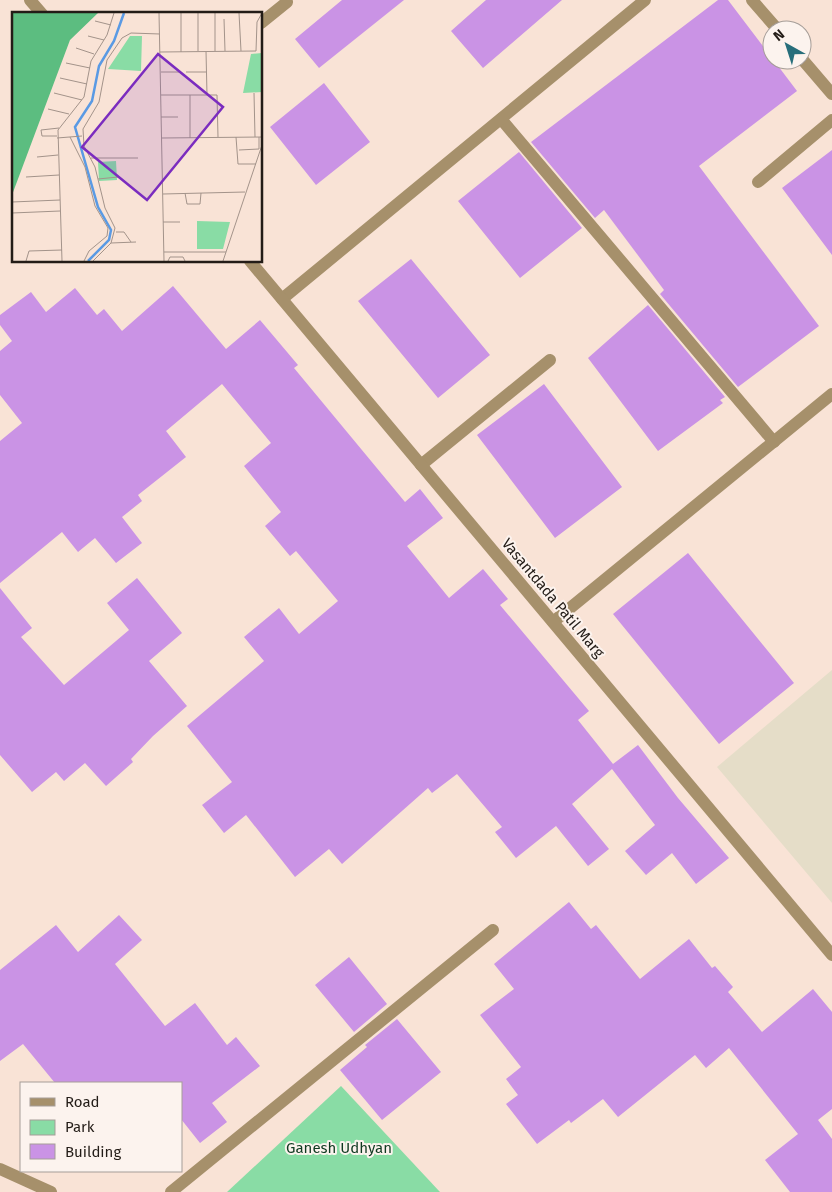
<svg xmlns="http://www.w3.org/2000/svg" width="832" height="1192" viewBox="0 0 832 1192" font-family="'Fira Sans',sans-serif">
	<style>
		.education { fill: #e5ddc8 }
		.green { fill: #89dca5 }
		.building { fill: #ca93e5 }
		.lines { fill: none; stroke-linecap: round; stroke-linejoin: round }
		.service { stroke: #a6906b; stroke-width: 12 }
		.minor { stroke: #a6906b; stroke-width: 12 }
		.tertiary { stroke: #a6906b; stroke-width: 12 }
		.labels { text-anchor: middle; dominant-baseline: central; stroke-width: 4; stroke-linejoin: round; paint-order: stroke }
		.street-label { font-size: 15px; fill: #231c17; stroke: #fcf3ee }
		.park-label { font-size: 15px; fill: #0f3920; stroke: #fcf3ee }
		.inset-river { fill: none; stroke: #5a9ae4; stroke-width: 2.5 }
		.inset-road { fill: none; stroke: #a3938a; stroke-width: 1 }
		.view { fill: #7b2cbf; fill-opacity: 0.15; stroke: #7b2cbf; stroke-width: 2.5 }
		.inset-edge { fill: none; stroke: #231c17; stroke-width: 2.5 }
	</style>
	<rect width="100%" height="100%" fill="#f9e3d6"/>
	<path class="education" d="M832,670v233l-115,-136z"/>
	<path class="green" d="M341,1086l99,106h-213z"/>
	<path class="building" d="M342,0h62l-85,68 -24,-29z
		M486,0h76l-79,68 -32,-37z
		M718,0h10l69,91 -98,75 120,160 -81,61 -78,-93 4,-4 -60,-80 -9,8 -64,-76z
		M324,83l46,59 -54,43 -46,-58z
		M832,150v105l-50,-67z
		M519,152l63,76 -62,50 -62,-77z
		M411,259l79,96 -52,43 -80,-97z
		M173,286l53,63 34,-29 38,45 -4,3 111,134 15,-13 23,29 -36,28 42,52 34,-29 25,30 -8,6 89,106 -11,9 35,44 25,-19 40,53 51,60 -33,26 -24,-31 -26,22 -21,-24 30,-26 -43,-56 -40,35 37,45 -21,17 -32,-40 -40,32 -21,-26 7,-5 -45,-53 -25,19 -4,-5 -86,76 -13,-15 -34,28 -49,-62 -22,18 -22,-28 30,-23 -45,-56 77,-65 -20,-24 35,-29 20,26 39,-33 -42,-50 -6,5 -25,-30 16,-14 -37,-46 27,-23 -49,-59 -56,47 20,26 -48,38 4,6 -20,16 20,26 -26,20 -21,-25 -17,14 -16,-20 -62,51v-142l22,-18 -22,-28v-44l12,-10 -12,-16v-10l31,-23 15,20 29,-24 22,27 7,-6 18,22z
		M648,305l77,92 -5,3 3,3 -65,48 -70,-93z
		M544,384l78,103 -67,51 -78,-103z
		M688,553l106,130 -75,61 -106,-130z
		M137,578l45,55 -33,28 38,45 -34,30 -22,23 2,3 -27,24 -21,-23 -21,18 -8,-9 -24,20 -32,-37v-167l32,40 -11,9 43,48 65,-55 -22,-27z
		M569,902l22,27 5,-4 44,54 49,-40 23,29 3,-2 18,21 -5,5 34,40 51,-43 19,23v97l-14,11 14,19v53h-42l-25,-32 33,-26 -69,-86 -23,20 -11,-13 -77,62 -15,-18 -32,24 -2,-3 -32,24 -31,-40 12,-9 -12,-16 15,-12 -41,-52 34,-26 -20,-25z
		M119,915l23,25 -27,24 50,62 30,-23 32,42 9,-8 24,29 -48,37 15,19 -27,21 -19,-24v-36h-126l-32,-39 -23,17v-91l56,-45 22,27z
		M349,957l38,47 -33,28 -39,-47z
		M397,1019l44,53 -59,48 -42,-50 27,-23 -2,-2z"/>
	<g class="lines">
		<path class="service" d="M261,23l26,-21
			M501,119l273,323
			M758,182l74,-62
			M421,465l129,-105"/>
		<path class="minor" d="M752,0l26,30
			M802,59l30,35
			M282,299l363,-299
			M553,622l279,-228
			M0,1169l51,23
			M171,1192l322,-262"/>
		<path class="tertiary" d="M30,0l12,14
			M250,261l582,694"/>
	</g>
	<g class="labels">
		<g class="street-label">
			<text transform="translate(553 598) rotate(50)">Vasantdada Patil Marg</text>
		</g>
		<g class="park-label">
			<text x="339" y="1148">Ganesh Udhyan</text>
		</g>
	</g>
	<g transform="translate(12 12)">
		<rect width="250" height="250" fill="#f9e3d6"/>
		<path d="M118,24h12l-1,35 -33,-2zM250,41v39l-19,1 8,-39zM104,149l1,19 -18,1 -1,-19zM185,209l33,1 -7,27h-26z" fill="#89dca5"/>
		<path d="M0,1h86l-28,27 -58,155z" fill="#5cbd80"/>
		<path class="inset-river" d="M76,249l21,-21 2,-10 -13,-23 -23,-80 17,-26 7,-35 15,-25 10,-28"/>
		<path class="inset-road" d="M147,1l5,248M169,1v39M186,1v38M203,1v38M227,1l2,38M212,7l1,32M83,9l16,4M76,24l16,4M64,36l18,6M194,39l1,44M148,40l96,-1 1,-29 5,-9M54,51l24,5M149,60h19M174,60h21M48,66l27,6M42,81l28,7M242,81l1,44M149,83h56l1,42M178,83v43M36,97l21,5M149,105h17M45,124h-15l-1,-6 18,-2M58,125l15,30 10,39 13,22 -1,8 -18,15 -5,10M224,125l2,27h18M45,126l25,-2M150,126l100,-1M227,138l20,-1v-12M25,145l21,-2M79,146h47M14,165l33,-2M86,167l20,-2M173,181l2,11h13l1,-11M151,182l82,-2M0,190l48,-2M0,201l48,-2M151,210h17M104,220h8l7,10M99,231l25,-1M152,240h62M14,249l3,-10 33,-1M50,249l-4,-131 26,-33 7,-36 16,-26 7,-22M81,249l18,-18 4,-15 -10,-20 -10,-41 -11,-21 -1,-17 16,-27 8,-42 15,-22 9,-5 29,1M156,249l2,-4h13l2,4M211,249l39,-116"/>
		<path class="view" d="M146,42l65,53 -76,93 -65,-53z"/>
		<rect width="250" height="250" class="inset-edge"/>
	</g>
	<rect x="20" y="1082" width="162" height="90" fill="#fcf3ee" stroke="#a59d98"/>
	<rect x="30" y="1098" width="25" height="8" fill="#a6906b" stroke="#a59d98"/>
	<text x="65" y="1107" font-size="15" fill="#231c17">Road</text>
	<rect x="30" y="1120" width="25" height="15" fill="#89dca5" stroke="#a59d98"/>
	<text x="65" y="1132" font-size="15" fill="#231c17">Park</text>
	<rect x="30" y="1144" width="25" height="15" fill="#ca93e5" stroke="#a59d98"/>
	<text x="65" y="1157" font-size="15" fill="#231c17">Building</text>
	<g transform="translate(787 45) rotate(321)"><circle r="24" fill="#fcf3ee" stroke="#a59d98"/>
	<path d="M0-4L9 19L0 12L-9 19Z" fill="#276e7b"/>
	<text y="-8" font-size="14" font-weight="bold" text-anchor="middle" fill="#231c17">N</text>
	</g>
</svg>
